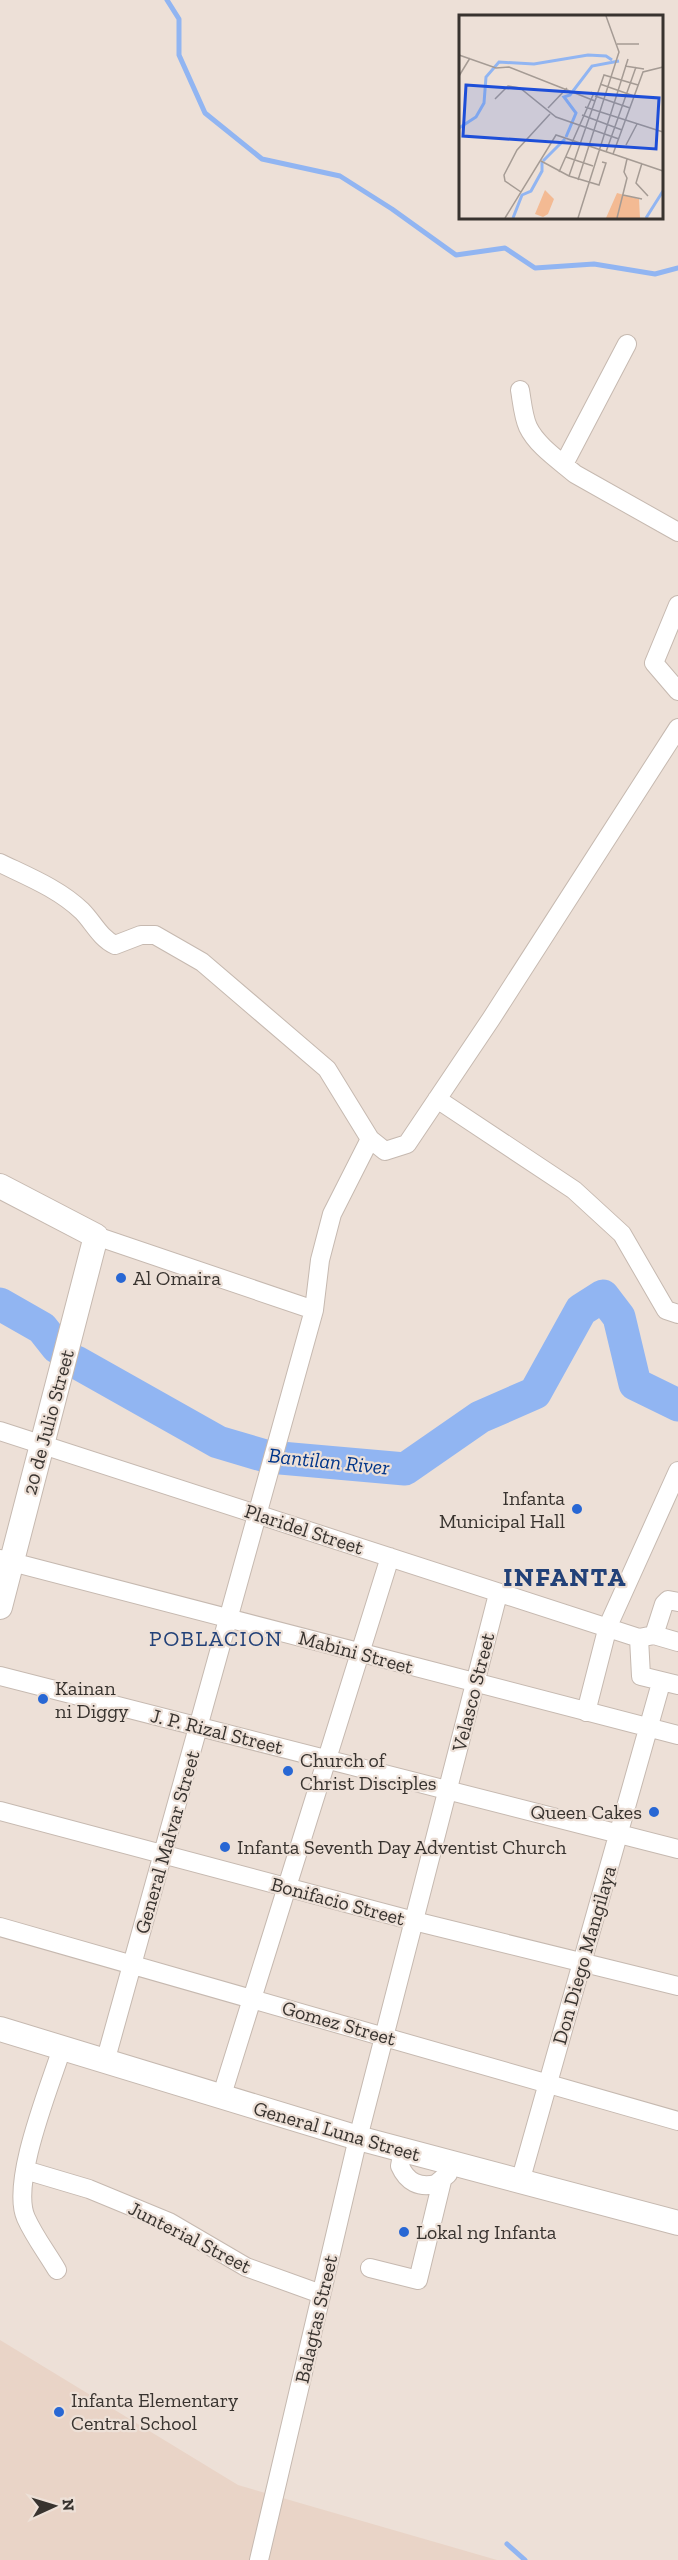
<svg xmlns="http://www.w3.org/2000/svg" width="678" height="2560" viewBox="0 0 678 2560" font-family="'Zilla Slab',serif">
	<style>
		.built { fill: #e9d4c7 }
		.lines { fill: none; stroke-linecap: round; stroke-linejoin: round }
		.stream { stroke: #91b5f2; stroke-width: 5 }
		.river { stroke: #91b5f2; stroke-width: 33 }
		.minor-casing { stroke: #c6b9b0; stroke-width: 20 }
		.major-casing { stroke: #c6b9b0; stroke-width: 26 }
		.minor { stroke: #fff; stroke-width: 18 }
		.major { stroke: #fff; stroke-width: 24 }
		.poi-dot { fill: #2867d4; stroke: #ede0d7; stroke-width: 2 }
		.labels { text-anchor: middle; dominant-baseline: central; stroke-width: 4.5; stroke-linejoin: round; paint-order: stroke }
		.poi-label { font-size: 20px; fill: #38332f; stroke: #ede0d7; text-anchor: start }
		.street-label { font-size: 20px; fill: #38332f; stroke: #ede0d7 }
		.water-label { font-size: 21px; font-style: italic; fill: #02368a; stroke: #ede0d7 }
		.quarter-label { font-size: 22px; letter-spacing: 1.5px; fill: #224178; stroke: #ede0d7 }
		.district-label { font-size: 26px; font-weight: bold; letter-spacing: 1.5px; fill: #224178; stroke: #ede0d7 }
		.inset-river { fill: none; stroke: #91b5f2; stroke-width: 3 }
		.inset-road { fill: none; stroke: #a59b94; stroke-width: 1.5 }
		.view { fill: #1d4ed8; fill-opacity: 0.15; stroke: #1d4ed8; stroke-width: 3 }
		.inset-edge { fill: none; stroke: #38332f; stroke-width: 3 }
	</style>
	<rect width="100%" height="100%" fill="#ede0d7"/>
	<path class="built" d="M0,2340l238,145 259,75h-497z"/>
	<g class="lines">
		<path class="stream" d="M167,0l12,19v36l26,58 57,46 78,17 52,33 64,46 49,-7 30,20 59,-4 61,10 23,-6
			M507,2544l18,16"/>
		<path class="river" d="M0,1304l42,24 15,19
			M76,1362l142,80 51,15 136,12 75,-52 55,-24 46,-83 22,-14 16,21 16,67 43,21"/>
		<defs>
			<path id="minor" d="M520,390c2,11 3,26 8,37 9,19 32,34 47,47l103,58
				M564,464l63,-120
				M678,605l-24,58 24,28
				M0,863c29,14 59,26 82,48 11,11 18,27 33,34l26,-10h14l47,27 125,107 43,70 15,12 22,-7 84,-125 187,-291
				M437,1099l137,91 48,44 44,76 12,4
				M96,1236l218,74
				M0,1431l639,207 15,-3 24,7
				M0,1559l678,176
				M654,1635l10,-31 4,-4 10,2
				M639,1638l2,38 37,9
				M0,1676l678,173
				M586,1712l22,-86 70,-155
				M0,1811l414,110 264,65
				M0,1927l678,194
				M105,2062l209,-752 6,-50 12,-46 38,-75
				M221,2098l169,-541
				M403,2150l-3,16c7,16 19,22 36,18l12,-10
				M25,2170l64,19 80,33 77,45 75,27
				M520,2182l141,-499
				M370,2268l48,12 24,-99
				M57,2270c-10,-17 -23,-34 -31,-52 -16,-35 24,-132 36,-170
				M259,2560l99,-422 140,-544"/>
			<path id="major" d="M0,1186l96,50 -96,371
				M0,2029l358,109 320,85"/>
		</defs>
		<use href="#minor" class="minor-casing"/>
		<use href="#major" class="major-casing"/>
		<use href="#minor" class="minor"/>
		<use href="#major" class="major"/>
	</g>
	<g class="poi-dot">
		<circle cx="121" cy="1278" r="6"/>
		<circle cx="577" cy="1509" r="6"/>
		<circle cx="43" cy="1699" r="6"/>
		<circle cx="288" cy="1771" r="6"/>
		<circle cx="654" cy="1812" r="6"/>
		<circle cx="225" cy="1847" r="6"/>
		<circle cx="404" cy="2232" r="6"/>
		<circle cx="59" cy="2412" r="6"/>
	</g>
	<g class="labels">
		<g class="poi-label">
			<text x="133" y="1278">Al Omaira</text>
			<text x="565" y="1498" text-anchor="end">Infanta<tspan x="565" dy="23">Municipal Hall</tspan></text>
			<text x="55" y="1688">Kainan<tspan x="55" dy="23">ni Diggy</tspan></text>
			<text x="300" y="1760">Church of<tspan x="300" dy="23">Christ Disciples</tspan></text>
			<text x="642" y="1812" text-anchor="end">Queen Cakes</text>
			<text x="237" y="1847">Infanta Seventh Day Adventist Church</text>
			<text x="416" y="2232">Lokal ng Infanta</text>
			<text x="71" y="2400">Infanta Elementary<tspan x="71" dy="23">Central School</tspan></text>
		</g>
		<g class="street-label">
			<text transform="translate(48 1422) rotate(-75)">20 de Julio Street</text>
			<text transform="translate(304 1529) rotate(18)">Plaridel Street</text>
			<text transform="translate(356 1652) rotate(15)">Mabini Street</text>
			<text transform="translate(473 1692) rotate(-76)">Velasco Street</text>
			<text transform="translate(217 1731) rotate(14)">J. P. Rizal Street</text>
			<text transform="translate(167 1842) rotate(-74)">General Malvar Street</text>
			<text transform="translate(338 1901) rotate(15)">Bonifacio Street</text>
			<text transform="translate(584 1955) rotate(-74)">Don Diego Mangilaya</text>
			<text transform="translate(339 2023) rotate(16)">Gomez Street</text>
			<text transform="translate(337 2131) rotate(16)">General Luna Street</text>
			<text transform="translate(190 2237) rotate(27)">Junterial Street</text>
			<text transform="translate(316 2319) rotate(-77)">Balagtas Street</text>
		</g>
		<g class="water-label">
			<text transform="translate(329 1461) rotate(6)">Bantilan River</text>
		</g>
		<g class="quarter-label">
			<text x="216" y="1638">POBLACION</text>
		</g>
		<g class="district-label">
			<text x="565" y="1577">INFANTA</text>
		</g>
	</g>
	<g transform="translate(459 15)">
		<rect width="204" height="204" fill="#ede0d7"/>
		<path d="M86,175l9,9 -6,15 -5,3 -8,-3zM158,178l22,6 1,19h-34z" fill="#f3ba93"/>
		<path class="inset-river" d="M0,113l17,-11 8,-14 2,-26 13,-15 35,2 54,-9 18,1 6,4M107,122l10,-24 -12,-16 6,-2 22,-29 27,-5M84,146l22,-22M54,203l9,-23 9,-4 11,-20v-9M187,203l17,-27"/>
		<path class="inset-road" d="M158,29h22M0,40l37,13 13,-1 86,34M166,51l19,3M0,61l11,-18M141,69l34,12M136,81l35,12M36,84l13,-13 12,2 36,29 63,22M126,92l78,25M89,93l19,-20M123,100l40,15M167,130l11,-21M147,137l30,-85M154,139l50,17M107,142l27,9M82,146l28,15 30,9 7,-22 -4,-1M183,148l-6,20 12,13M100,157l34,-77 -2,-3M110,161l35,-101 34,10M119,165l41,-128 -13,-36M62,177l-16,-11 -1,-6 13,-25 33,-36M164,180l19,4M46,203l51,-83 57,19 30,-82 20,-5M119,203l50,-159M158,203l10,-40 -3,-6 3,-13"/>
		<path class="view" d="M7,70l193,13 -3,51 -193,-13z"/>
		<rect width="204" height="204" class="inset-edge"/>
	</g>
	<g transform="translate(54 2506) rotate(86)" stroke="#ede0d7" stroke-width="4.5" paint-order="stroke">
	<path d="M0-4.5L10 22L0 15L-10 22Z" fill="#38332f"/>
	<text y="-9" font-size="16" font-weight="bold" text-anchor="middle" fill="#38332f">N</text>
	</g>
</svg>
